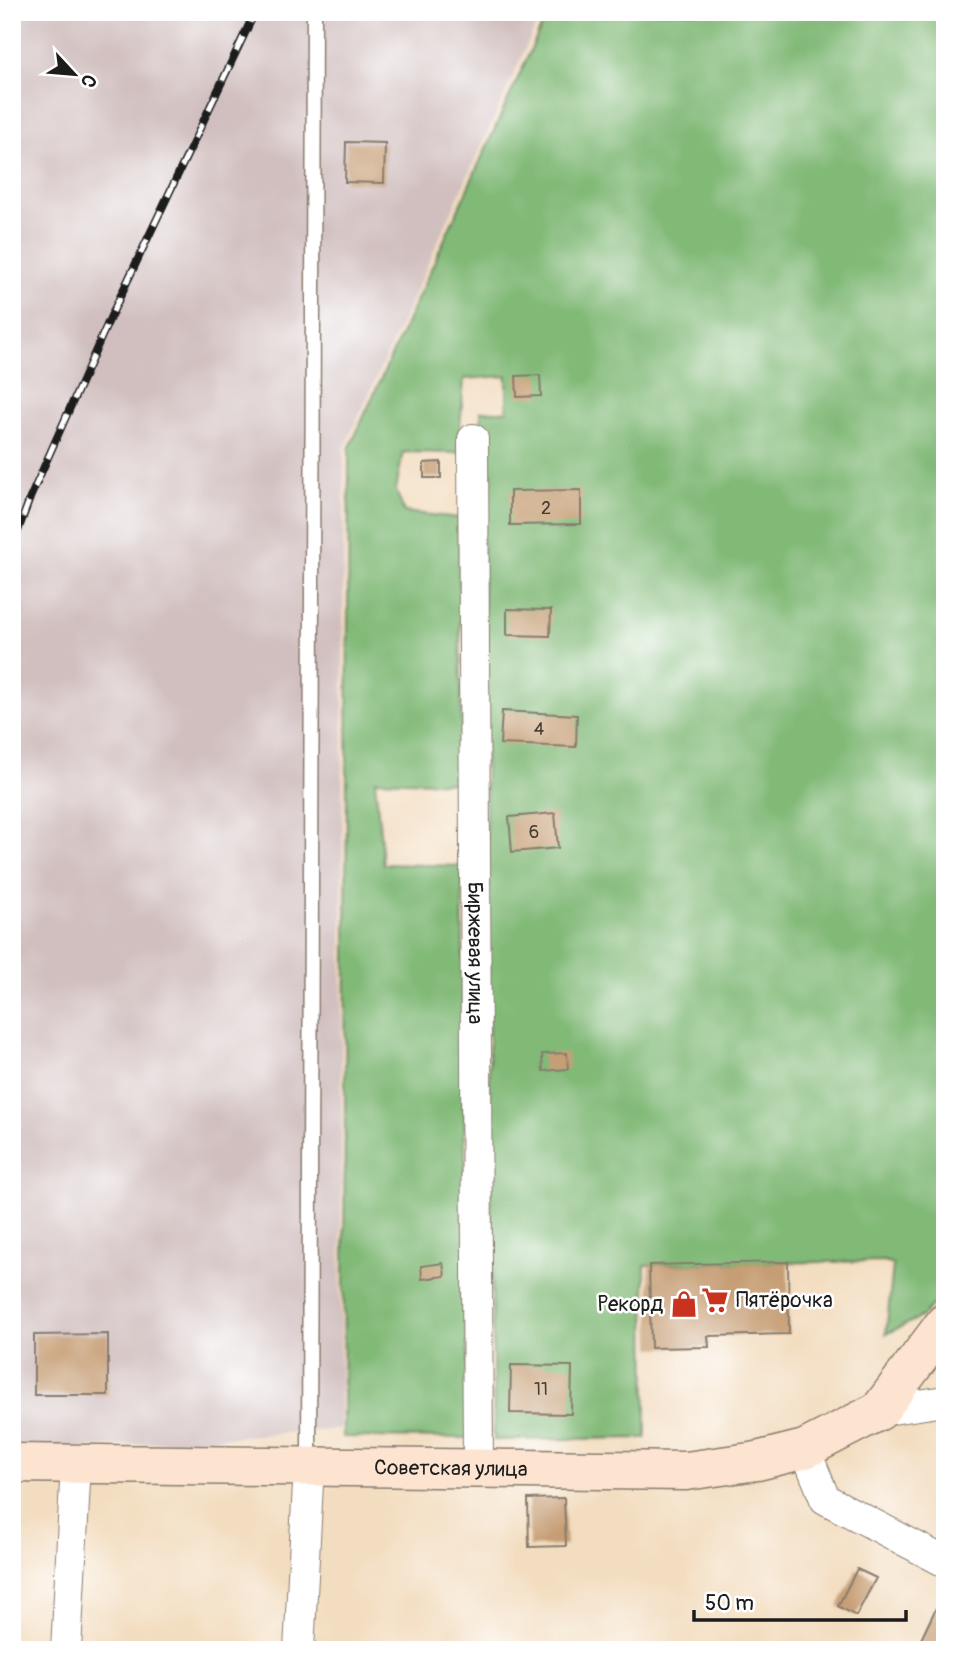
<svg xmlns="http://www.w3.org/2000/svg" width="957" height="1662" viewBox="0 0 957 1662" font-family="Pangolin,sans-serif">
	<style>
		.industrial { fill: #d1bfbf }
		.forest { fill: #81b977; stroke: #4e6a4a; stroke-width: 2 }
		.building { fill: #c69e75 }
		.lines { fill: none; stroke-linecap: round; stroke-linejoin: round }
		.service-casing { stroke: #887c6e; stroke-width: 17 }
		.minor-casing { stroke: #887c6e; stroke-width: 32 }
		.secondary-casing { stroke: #887c6e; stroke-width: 41 }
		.service { stroke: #fff; stroke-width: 14 }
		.minor { stroke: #fff; stroke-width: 30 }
		.secondary { stroke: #fde4d1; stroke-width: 38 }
		.rail-casing { stroke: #1c1c1c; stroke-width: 8 }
		.rail { stroke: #fff; stroke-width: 5; stroke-dasharray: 16; stroke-linecap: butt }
		.labels { text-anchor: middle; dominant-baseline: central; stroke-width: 5; stroke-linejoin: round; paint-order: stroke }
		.number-label { font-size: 18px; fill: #463c32 }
		.street-label { font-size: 21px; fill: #1c1c1c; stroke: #fff }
		.poi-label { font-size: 21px; fill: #1c1c1c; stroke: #fff; text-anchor: start }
	</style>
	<rect width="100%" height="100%" fill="#fff"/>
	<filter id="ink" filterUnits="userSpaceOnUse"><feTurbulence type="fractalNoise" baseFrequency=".0143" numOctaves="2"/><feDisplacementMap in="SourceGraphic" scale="14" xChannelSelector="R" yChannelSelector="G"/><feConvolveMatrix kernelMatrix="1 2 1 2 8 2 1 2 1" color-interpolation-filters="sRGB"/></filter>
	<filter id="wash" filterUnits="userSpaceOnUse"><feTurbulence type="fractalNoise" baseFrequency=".00686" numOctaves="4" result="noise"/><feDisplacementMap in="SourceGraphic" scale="28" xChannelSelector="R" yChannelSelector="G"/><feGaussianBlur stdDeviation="1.57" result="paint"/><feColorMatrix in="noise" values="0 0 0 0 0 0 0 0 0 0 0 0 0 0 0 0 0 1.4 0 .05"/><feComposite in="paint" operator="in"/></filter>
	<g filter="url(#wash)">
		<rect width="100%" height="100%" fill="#f3ddc0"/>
		<path class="industrial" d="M12,12h530l-198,437 -4,980 -296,22 -32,-3z"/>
		<path class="forest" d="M548,12h397v1279l-22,25 -37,18 7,-69 -8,-4 -240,4 1,173 -152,2 -13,-1029h26v-35l-43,3 -6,74 -55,-1 -7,38 8,22 55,6 3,265 -87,-3 8,84 79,2 6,572 -125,-1 6,-988z"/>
		<g id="blocks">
			<path class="building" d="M346,142l39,1 -1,40 -39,-1z
				M540,375l1,21 -24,1 -1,-21z
				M441,462v16h-17v-15z
				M581,490v34l-71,1v-34z
				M507,609l44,1 -1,26 -43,-1z
				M502,711l75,4 -1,32 -76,-3z
				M555,813l3,35 -46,4 -3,-35z
				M567,1053l1,16 -25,2 -1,-17z
				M788,1262l1,72 -81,2 1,11 -58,1 -2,-83z
				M443,1263l2,13 -23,3 -1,-13z
				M108,1334v61h-74v-60z
				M511,1365l61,1 -1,48 -61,-1z
				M564,1498l2,48 -37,1 -1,-48z
				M857,1569l19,9 -20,38 -18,-10z
				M936,1608l9,4v38h-29z"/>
		</g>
	</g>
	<g filter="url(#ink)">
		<use href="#blocks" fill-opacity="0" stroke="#887c6e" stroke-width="2"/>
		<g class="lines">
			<defs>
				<path id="service" d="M309,1464l5,-1452"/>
				<g id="minor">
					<path id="s1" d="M473,439l5,1029"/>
					<path d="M879,1411l66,-10"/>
					<path d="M805,1449l20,50 120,63"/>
					<path d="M66,1650l10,-186"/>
					<path d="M299,1650l10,-184"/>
				</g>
				<g id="secondary">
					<path id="s2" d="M12,1463l674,8 71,-10 48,-12 74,-38 66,-88"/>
				</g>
			</defs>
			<use href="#service" class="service-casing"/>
			<use href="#minor" class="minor-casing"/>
			<use href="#secondary" class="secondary-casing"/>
			<use href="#service" class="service"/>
			<use href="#minor" class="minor"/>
			<use href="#secondary" class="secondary"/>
			<defs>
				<path id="rail" d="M12,547l18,-49 80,-180 145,-306"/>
			</defs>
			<use href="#rail" class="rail-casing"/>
			<use href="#rail" class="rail"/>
		</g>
	</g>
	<defs>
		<symbol id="supermarket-bare" viewBox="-9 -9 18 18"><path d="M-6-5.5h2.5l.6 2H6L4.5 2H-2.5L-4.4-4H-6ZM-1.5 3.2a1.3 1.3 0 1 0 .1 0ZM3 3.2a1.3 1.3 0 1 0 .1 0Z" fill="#c8321e" stroke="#fff" stroke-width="2.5" paint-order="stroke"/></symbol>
		<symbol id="shop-bare" viewBox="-9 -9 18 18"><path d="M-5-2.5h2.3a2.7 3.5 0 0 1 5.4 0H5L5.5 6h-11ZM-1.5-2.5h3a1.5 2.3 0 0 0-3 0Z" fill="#c8321e" stroke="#fff" stroke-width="2.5" paint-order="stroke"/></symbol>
	</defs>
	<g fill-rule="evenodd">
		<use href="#supermarket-bare" x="696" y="1281" width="38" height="38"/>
		<use href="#shop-bare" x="665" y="1285" width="38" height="38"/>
	</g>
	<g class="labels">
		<g class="number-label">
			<text x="546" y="508">2</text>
			<text x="539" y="729">4</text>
			<text x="534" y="832">6</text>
			<text x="541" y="1389">11</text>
		</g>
		<g class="street-label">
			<text stroke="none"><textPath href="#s1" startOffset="514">Биржевая улица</textPath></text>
			<text stroke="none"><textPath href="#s2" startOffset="439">Советская улица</textPath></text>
		</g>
		<g class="poi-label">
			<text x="736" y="1300">Пятёрочка</text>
			<text x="663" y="1304" text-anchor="end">Рекорд</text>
		</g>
	</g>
	<rect width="957" height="1662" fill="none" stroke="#fff" stroke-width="42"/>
	<g transform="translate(74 74) rotate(116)" stroke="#ffffff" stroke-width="5" paint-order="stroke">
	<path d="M0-5L12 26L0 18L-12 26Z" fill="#1c1c1c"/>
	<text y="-10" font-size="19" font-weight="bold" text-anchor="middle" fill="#1c1c1c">С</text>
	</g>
	<path d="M694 1610v10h212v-10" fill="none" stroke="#1c1c1c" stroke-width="3.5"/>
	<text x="705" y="1610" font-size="21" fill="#1c1c1c" stroke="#ffffff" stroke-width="5" paint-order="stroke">50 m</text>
</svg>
